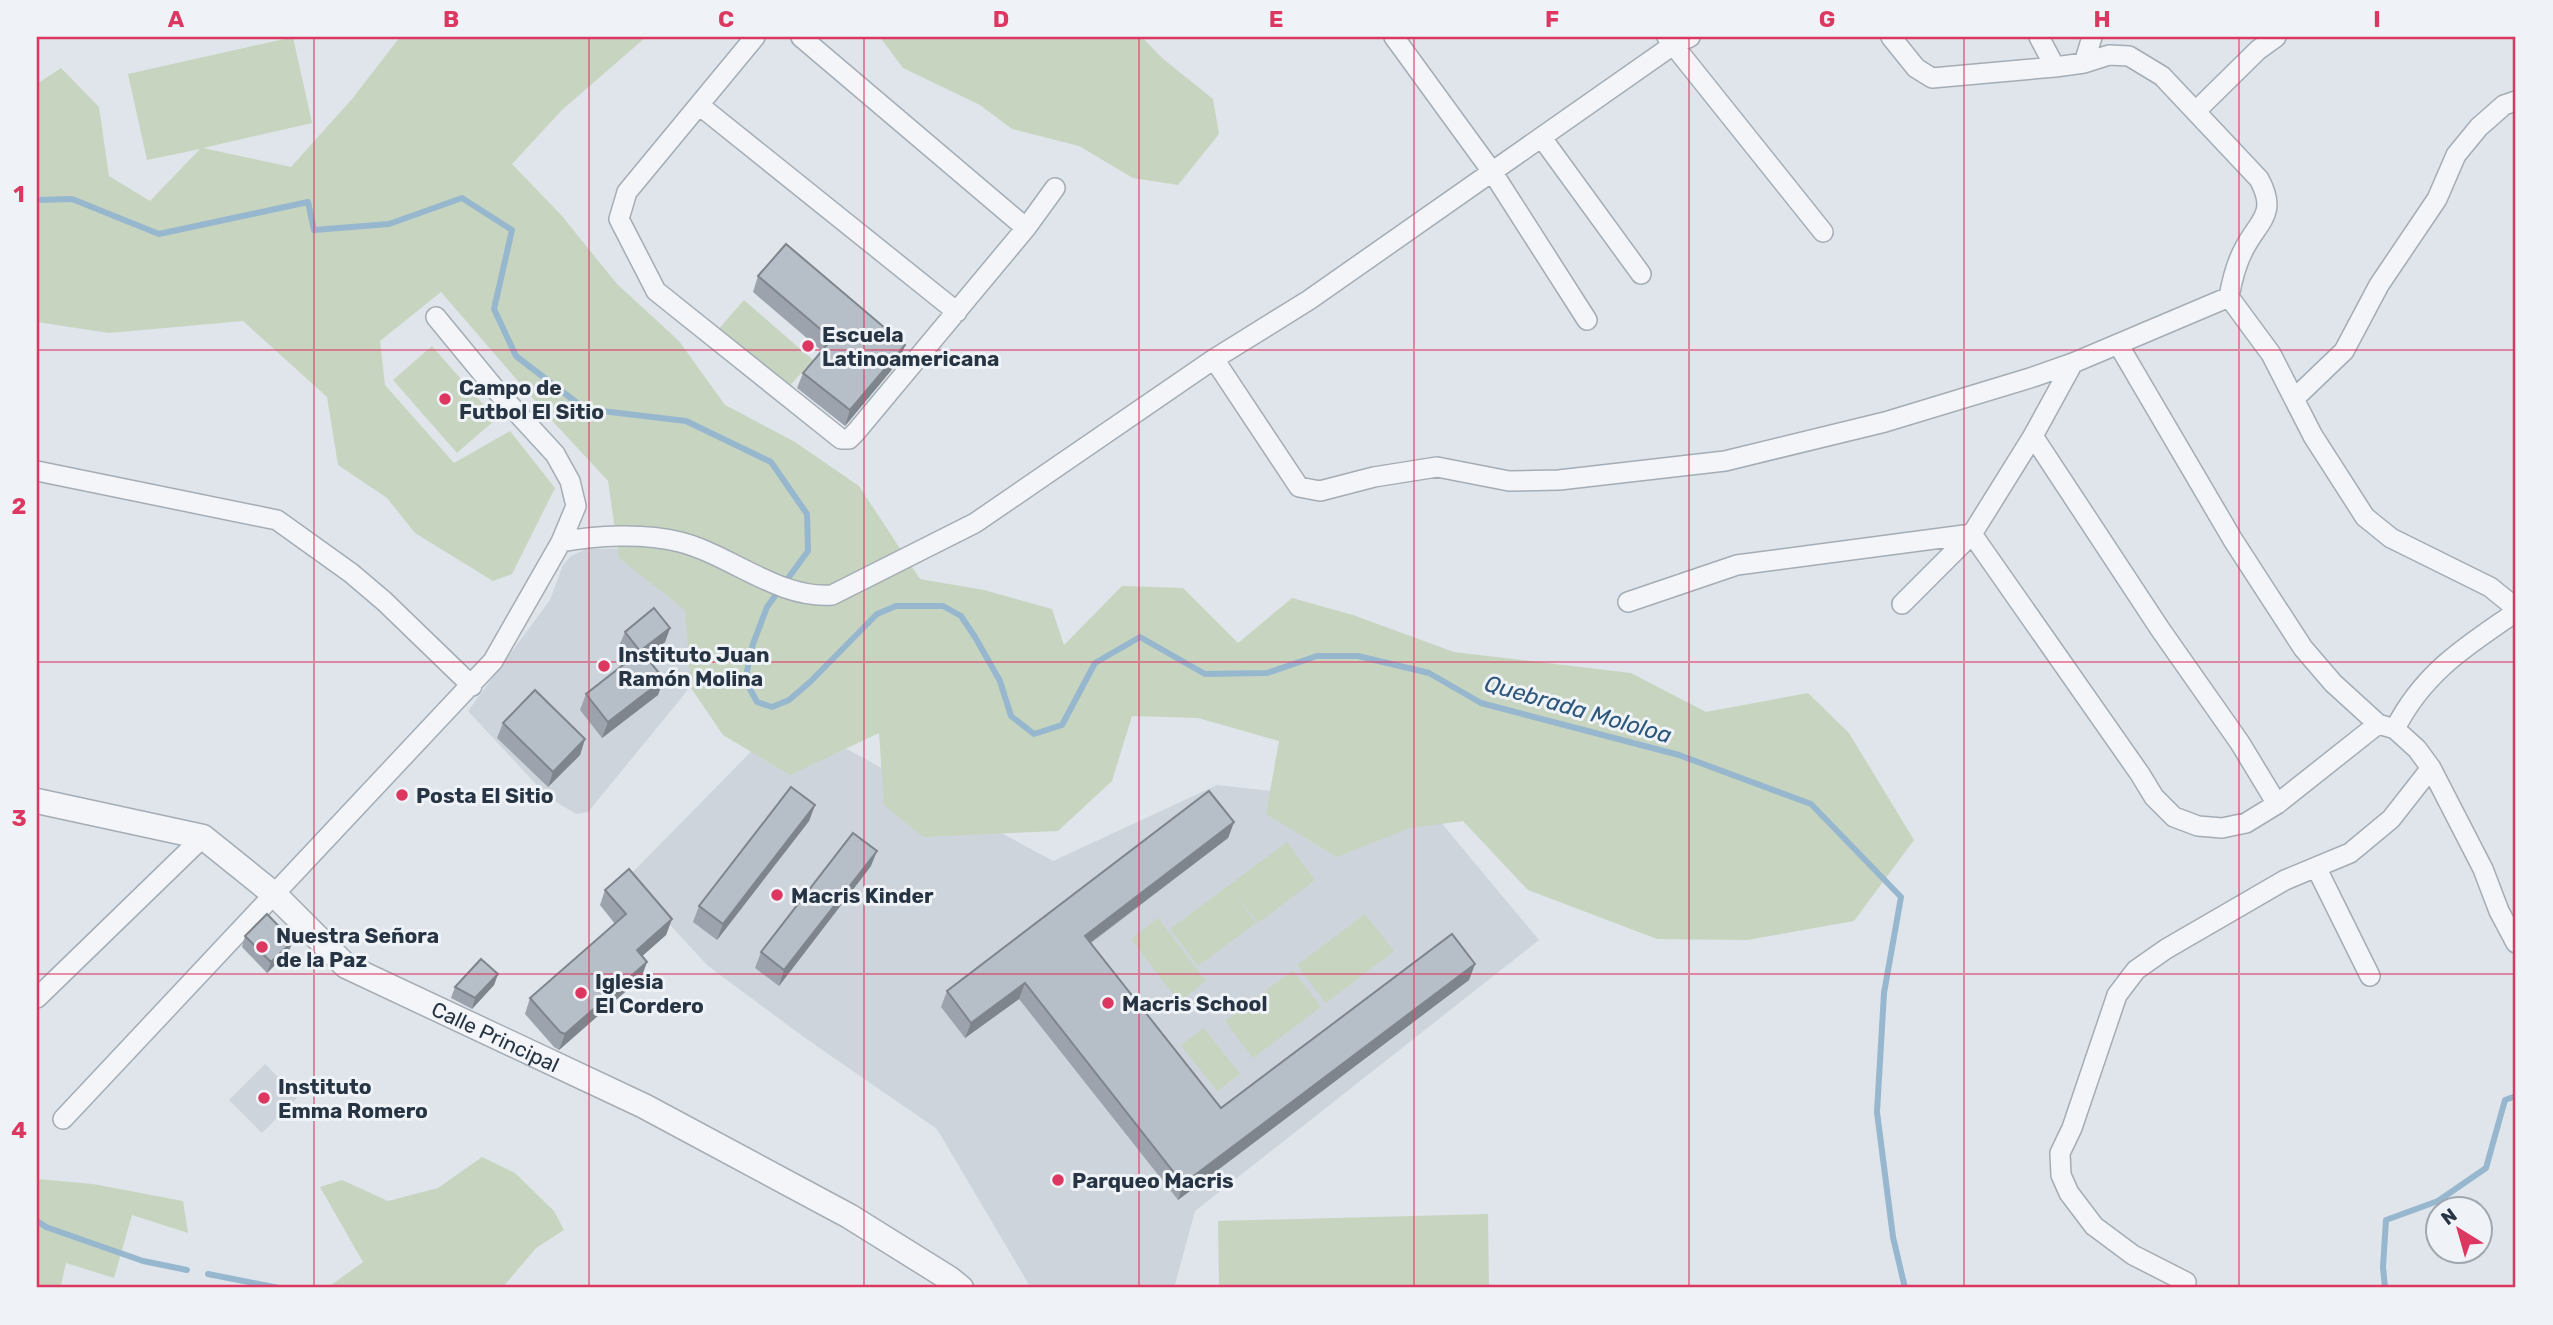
<svg xmlns="http://www.w3.org/2000/svg" width="2553" height="1325" viewBox="0 0 2553 1325" font-family="Rubik,sans-serif">
	<style>
		.built { fill: #cdd4dc }
		.green { fill: #c7d5c0 }
		.lines { fill: none; stroke-linecap: round; stroke-linejoin: round }
		.stream { stroke: #97b7ce; stroke-width: 6 }
		.minor-casing { stroke: #a4acb5; stroke-width: 22 }
		.tertiary-casing { stroke: #a4acb5; stroke-width: 27 }
		.minor { stroke: #f3f5f8; stroke-width: 19 }
		.tertiary { stroke: #f3f5f8; stroke-width: 24 }
		.wall { fill: #9da3ac }
		.shaded-wall { fill: #7f858c }
		.building { fill: #b6bec8; stroke: #7f858c; stroke-width: 2 }
		.grid { fill: none; stroke: #dc3760; stroke-width: 2; stroke-opacity: 0.55 }
		.poi-dot { fill: #dc3760; stroke: #eff3f7; stroke-width: 2.5 }
		.labels { text-anchor: middle; dominant-baseline: central; stroke-width: 6; stroke-linejoin: round; paint-order: stroke }
		.poi-label { font-size: 21px; font-weight: bold; fill: #263443; stroke: #eff3f7; text-anchor: start }
		.street-label { font-size: 21px; fill: #263443; stroke: #eff3f7 }
		.water-label { font-size: 23px; font-style: italic; fill: #2c577b; stroke: #eff3f7 }
		.neatline { fill: none; stroke: #dc3760; stroke-width: 2.5 }
		.grid-label { font-size: 23px; text-anchor: middle; font-weight: bold; fill: #dc3760 }
	</style>
	<rect width="100%" height="100%" fill="#dfe5ea"/>
	<path class="built" d="M650,548l109,45 -76,103 -95,116 -12,2 -28,-17 -80,-86 82,-111 13,-35 8,-9 15,-7z
		M786,716l267,145 164,-76 212,23 110,132 -344,271 -21,77h-143l-94,-159 -129,-89 -100,-74 -81,-88z
		M265,1064l33,33 -36,36 -33,-33z"/>
	<path class="green" d="M293,37l19,86 -109,25 88,19 61,-68 48,-62h246l-84,73 -50,54 50,52 55,68 62,57 46,64 70,37 64,44 61,93 64,11 68,19 12,36 58,-59 61,2 55,55 54,-45 61,17 101,37 177,21 75,39 102,-19 41,40 65,107 -60,81 -107,19 -90,-1 -129,-49 -65,-69 -53,7 -73,29 -71,-43 13,-73 -81,-23 -66,-2 -20,65 -54,50 -135,6 -39,-32 -5,-72 -89,42 -67,-40 -32,-47 -6,-78 -66,-52 -11,-77 -51,-55 -116,-134 -61,49 5,44 69,78 56,-32 45,57 -43,86 -19,7 -78,-48 -28,-35 -49,-33 -11,-68 -84,-76 -134,12 -72,-11v-238l24,-16 38,39 10,69 41,25 50,-52 -53,11 -19,-86z
		M880,37l263,1 19,20 51,41 6,35 -41,51 -45,-7 -54,-32 -67,-17 -32,-24 -77,-37z
		M744,300l69,60 -27,30 -69,-59z
		M432,346l64,73 -39,34 -64,-73z
		M1287,842l28,38 -57,43 -27,-33 25,33 -58,43 -28,-37z
		M1365,914l29,37 -68,52 -29,-38z
		M1158,918l48,63 -27,21 -48,-63z
		M1293,970l28,37 -68,51 -28,-37z
		M1204,1028l36,46 -23,17 -36,-46z
		M482,1157l33,16 39,38 10,19 -28,18 -34,40h-175l36,-26 -43,-75 22,-7 46,21 50,-13z
		M37,1179l56,5 90,17 5,32 -56,-18 -18,63 -48,-15 -5,22 6,3h-30z
		M1488,1214l1,74h-270l-1,-67z"/>
	<g class="lines">
		<path class="stream" d="M37,200l35,-1 87,35 149,-32 6,28 75,-6 73,-26 50,32 -18,79 22,47 69,53 101,12 85,41 36,52 1,37 -41,56 -14,37 -6,27 3,18 7,13 15,5 17,-7 21,-18 67,-68 19,-8h47l18,10 14,21 25,44 11,35 23,18 28,-9 33,-62 45,-26 65,37 62,-1 50,-17h41l71,17 52,30 198,52 132,49 90,93 -17,96 -7,119 16,125 12,51
			M37,1221l9,6 97,34 44,9
			M208,1274l71,14
			M2385,1288l-2,-21 3,-47 52,-19 48,-33 19,-68 11,-4"/>
		<defs>
			<path id="minor" d="M755,37l-128,155 -8,27 37,72 185,148h8l7,-7 170,-204 29,-40
				M801,37l225,191
				M1394,37l99,136 94,147
				M1667,37l156,195
				M1891,37l25,31 16,10 123,-11 29,-4 25,-8 20,1 33,20 97,103c19,35 0,41 -15,70 -8,15 -12,31 -15,48l42,57 42,82 52,81 26,21 99,49 26,21
				M2039,37l16,30
				M2084,63l8,-26
				M699,105l258,207
				M2196,111l62,-61 18,-13
				M1542,138l99,136
				M2118,344l115,196 70,108 30,35 45,41 17,5 22,20 14,19 52,101 16,42 17,32
				M1214,359l95,-59 364,-255 17,-8
				M2295,398l49,-47 35,-66 58,-86 19,-44 23,-28 25,-22 12,-4
				M2033,436l127,193 80,114 37,61
				M37,471l240,49 74,53 33,28 88,85
				M561,542c35,-7 84,-9 119,0 51,13 98,57 152,53l143,-72 239,-164 85,128 21,4 54,-14 63,-10 72,14 50,-1 166,-19 160,-39 148,-45 40,-14 156,-66
				M1628,602l109,-37 235,-31 168,240 14,23 20,20 24,9 24,2 24,-5 31,-19 101,-80
				M1902,604l70,-70 61,-98 40,-73
				M2395,729c28,-56 71,-83 121,-117
				M2317,869l53,107
				M37,998l166,-161
				M63,1119l430,-458 68,-119 15,-36 -6,-25 -15,-27 -59,-64 -60,-73
				M2186,1282l-53,-27 -39,-29 -25,-33 -8,-18 -1,-22 12,-25 45,-133 19,-25 30,-21 119,-69 65,-27 41,-34 40,-51"/>
			<g id="tertiary">
				<path id="s1" d="M37,801l166,36 72,58 71,71 298,140 205,110 101,63 11,9"/>
			</g>
		</defs>
		<use href="#minor" class="minor-casing"/>
		<use href="#tertiary" class="tertiary-casing"/>
		<use href="#minor" class="minor"/>
		<use href="#tertiary" class="tertiary"/>
	</g>
	<path class="wall" d="M758,276l147,69 -6,16 -54,65 -48,-38 6,-15 19,-22 -69,-59z
		M670,628l-5,14 -18,15 11,38 -56,43 -22,-28 6,-16 44,-34 -11,-14 6,-14z
		M503,723l82,16 -5,16 -32,32 -51,-49z
		M815,805l-6,16 -92,119 -24,-18 6,-16z
		M1234,822l-6,16 -137,105 130,165 254,-144 -6,16 -291,220 -159,-201 -54,39 -24,-31 6,-16z
		M871,866l-92,120 -24,-18 6,-16z
		M605,890l67,29 -6,16 -24,21 5,6 -6,16 -82,72 -5,-3 -29,-33 5,-16 85,-74 -15,-19z
		M245,936l44,15 -22,22 -25,-26z
		M498,974l-4,11 -22,24 -21,-11 4,-11z"/>
	<path class="shaded-wall" d="M905,345l-6,16 -54,65 5,-16z
		M670,628l-5,14 -29,24 5,-14z
		M664,679l-6,16 -56,43 6,-16z
		M585,739l-5,16 -32,32 5,-15z
		M815,805l-6,16 -92,119 6,-16z
		M1234,822l-6,16 -149,113 6,-15z
		M877,851l-6,15 -92,120 5,-16z
		M672,919l-6,16 -35,31 6,-16z
		M293,941l-4,10 -22,22 4,-11z
		M647,962l-6,16 -82,72 6,-16z
		M1475,964l-6,16 -291,220 5,-16z
		M498,974l-4,11 -22,24 3,-11z
		M1025,983l-6,16 -54,39 6,-15z"/>
	<path class="building" d="M786,244l119,101 -55,65 -47,-37 29,-34 -74,-63z
		M654,608l16,20 -30,23 -15,-19z
		M641,651l23,28 -56,43 -22,-28z
		M535,690l50,49 -32,33 -50,-49z
		M791,787l24,18 -92,119 -24,-18z
		M1209,791l25,31 -149,114 136,172 231,-174 23,30 -292,220 -158,-201 -54,40 -24,-32z
		M853,833l24,18 -93,119 -23,-18z
		M629,869l43,50 -35,31 10,12 -82,72 -5,-2 -30,-34 96,-84 -21,-24z
		M267,914l26,27 -22,21 -26,-26z
		M481,959l17,15 -23,24 -20,-11z"/>
	<path class="grid" d="M314,37v1251M589,37v1251M864,37v1251M1139,37v1251M1414,37v1251M1689,37v1251M1964,37v1251M2239,37v1251M37,350h2479M37,662h2479M37,974h2479"/>
	<g class="poi-dot">
		<circle cx="808" cy="346" r="7"/>
		<circle cx="445" cy="399" r="7"/>
		<circle cx="604" cy="666" r="7"/>
		<circle cx="402" cy="795" r="7"/>
		<circle cx="777" cy="895" r="7"/>
		<circle cx="262" cy="947" r="7"/>
		<circle cx="581" cy="993" r="7"/>
		<circle cx="1108" cy="1003" r="7"/>
		<circle cx="264" cy="1098" r="7"/>
		<circle cx="1058" cy="1180" r="7"/>
	</g>
	<g class="labels">
		<g class="poi-label">
			<text x="822" y="334">Escuela<tspan x="822" dy="24">Latinoamericana</tspan></text>
			<text x="459" y="387">Campo de<tspan x="459" dy="24">Futbol El Sitio</tspan></text>
			<text x="618" y="654">Instituto Juan<tspan x="618" dy="24">Ramón Molina</tspan></text>
			<text x="416" y="795">Posta El Sitio</text>
			<text x="791" y="895">Macris Kinder</text>
			<text x="276" y="935">Nuestra Señora<tspan x="276" dy="24">de la Paz</tspan></text>
			<text x="595" y="981">Iglesia<tspan x="595" dy="24">El Cordero</tspan></text>
			<text x="1122" y="1003">Macris School</text>
			<text x="278" y="1086">Instituto<tspan x="278" dy="24">Emma Romero</tspan></text>
			<text x="1072" y="1180">Parqueo Macris</text>
		</g>
		<g class="street-label">
			<text stroke="none"><textPath href="#s1" startOffset="528">Calle Principal</textPath></text>
		</g>
		<g class="water-label">
			<text transform="translate(1578 709) rotate(16)">Quebrada Mololoa</text>
		</g>
	</g>
	<rect width="2553" height="1325" fill="none" stroke="#eff3f7" stroke-width="77"/>
	<g transform="translate(2459 1230) rotate(323)"><circle r="33" fill="#eff3f7" stroke="#9fa7af" stroke-width="2"/>
	<path d="M0-5L12 26L0 18L-12 26Z" fill="#dc3760"/>
	<text y="-10" font-size="19" font-weight="bold" text-anchor="middle" fill="#263443">N</text>
	</g>
	<rect x="38" y="38" width="2476" height="1248" class="neatline"/>
	<g class="grid-label">
		<text x="176" y="27">A</text>
		<text x="451" y="27">B</text>
		<text x="726" y="27">C</text>
		<text x="1001" y="27">D</text>
		<text x="1276" y="27">E</text>
		<text x="1552" y="27">F</text>
		<text x="1827" y="27">G</text>
		<text x="2102" y="27">H</text>
		<text x="2377" y="27">I</text>
		<text x="19" y="202">1</text>
		<text x="19" y="514">2</text>
		<text x="19" y="826">3</text>
		<text x="19" y="1138">4</text>
	</g>
</svg>
